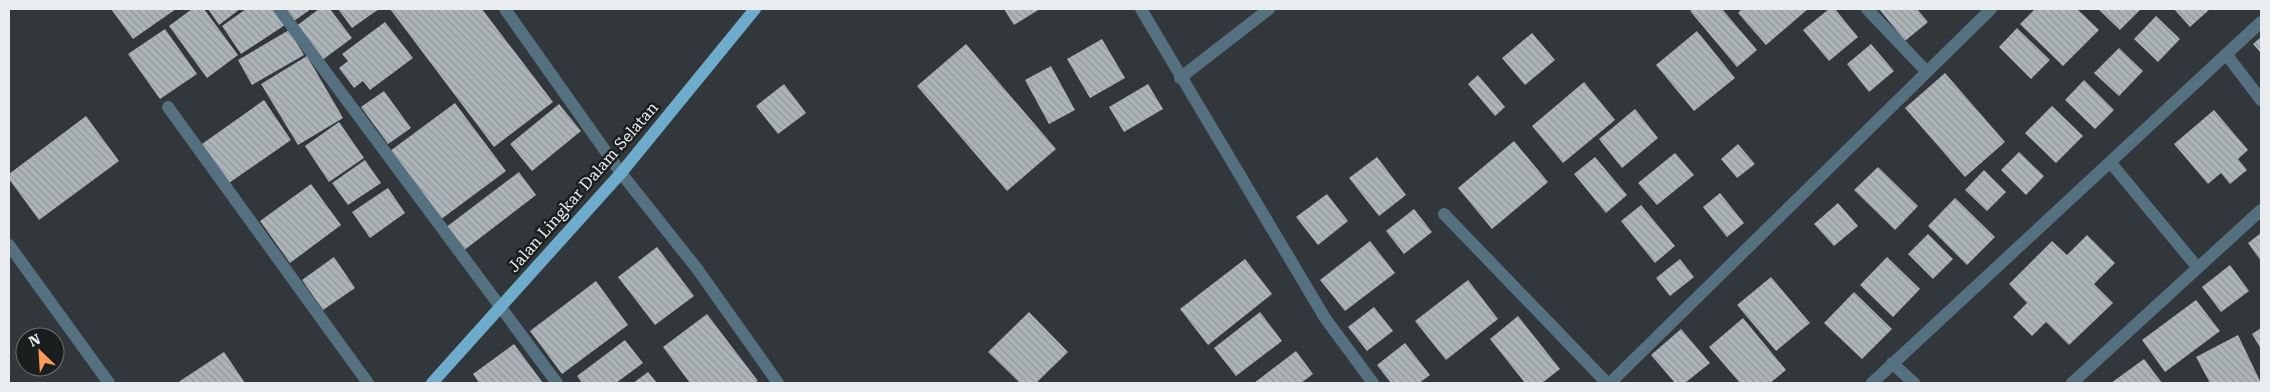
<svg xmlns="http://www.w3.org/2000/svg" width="2270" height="392" viewBox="0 0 2270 392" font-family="'Roboto Serif',serif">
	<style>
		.building { fill: url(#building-back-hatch) }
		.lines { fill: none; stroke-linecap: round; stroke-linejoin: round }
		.lane { stroke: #557180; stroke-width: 12 }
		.street { stroke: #557180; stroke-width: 12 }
		.primary { stroke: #6fabca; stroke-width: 12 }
		.labels { text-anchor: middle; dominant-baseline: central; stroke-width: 5; stroke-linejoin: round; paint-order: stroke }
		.street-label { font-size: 16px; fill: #e9edef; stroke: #1b1e1f }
	</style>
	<defs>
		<pattern id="building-back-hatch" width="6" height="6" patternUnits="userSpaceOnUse" patternTransform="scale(1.25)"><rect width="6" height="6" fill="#acb4b8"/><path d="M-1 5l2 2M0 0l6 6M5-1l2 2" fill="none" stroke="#92999c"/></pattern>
	</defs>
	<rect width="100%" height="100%" fill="#31373a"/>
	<path class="building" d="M111,9h65l-43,30z
		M192,9h12l34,46 -31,23 -38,-52z
		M208,9h32l-21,16z
		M246,9h27l12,16 -44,29 -19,-28z
		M284,9h27l-17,12z
		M319,9h11l22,29 -31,23 -26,-34z
		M338,9h41l-27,19z
		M390,9h92l71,93 -59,45z
		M1004,9h36l-26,16z
		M1694,9h28l35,41 -20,17 -47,-56z
		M1742,9h66l-42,36 -28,-32z
		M1829,9h6l23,28 -29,24 -26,-31z
		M1879,9h38l11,13 -23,19z
		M2035,9h42l22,21 -36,36 -43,-42z
		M2098,9h43l-21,21z
		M2174,9h36l-20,18z
		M2156,16l24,23 -22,23 -24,-23z
		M385,22l28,36 -43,32 -7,-9 -9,7 -15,-20 9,-7 -6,-7z
		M2017,28l33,32 -19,19 -32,-32z
		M165,29l32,45 -37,25 -32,-45z
		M289,30l15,25 -52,30 -14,-25z
		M1697,31l38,47 -41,33 -38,-46z
		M1532,33l23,27 -30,25 -23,-27z
		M2261,37v16l-8,-9z
		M1102,39l23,39 -35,20 -23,-39z
		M966,44l90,105 -49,42 -90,-105z
		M1871,44l23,27 -25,21 -22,-28z
		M2119,48l24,23 -24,25 -25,-23z
		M307,56l36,62 -45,27 -37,-61z
		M1051,66l24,44 -26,14 -24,-44z
		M1945,73l60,69 -40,35 -60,-69z
		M1478,75l27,32 -10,9 -27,-32z
		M2084,80l30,30 -19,19 -30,-29z
		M1584,82l31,38 -52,43 -31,-37z
		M784,84l22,29 -28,21 -22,-28z
		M1148,84l15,25 -39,23 -15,-25z
		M384,91l27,37 -23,16 -27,-37z
		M264,100l27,40 -62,43 -27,-39z
		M455,103l51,68 -66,49 -50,-69z
		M559,104l22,27 -49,40 -22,-27z
		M2052,106l31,30 -27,27 -31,-30z
		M1635,109l23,29 -36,30 -23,-29z
		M2214,110l34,40 -10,9 9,11 -17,14 -9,-11 -13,11 -34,-40z
		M86,116l33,45 -80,59 -30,-41v-5z
		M339,122l25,36 -35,24 -24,-36z
		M1514,141l34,41 -56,47 -34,-41z
		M1738,144l17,20 -18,14 -16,-19z
		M2019,152l25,24 -18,19 -25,-25z
		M1675,153l19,22 -37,30 -19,-22z
		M1377,157l29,38 -27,21 -30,-38z
		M1595,157l32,38 -21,18 -32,-39z
		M365,160l16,23 -33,22 -16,-22z
		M1878,167l40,39 -23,24 -41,-40z
		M1984,170l22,22 -19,19 -22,-21z
		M519,172l17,23 -73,56 -18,-23z
		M311,184l30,41 -51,38 -30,-42z
		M388,188l17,25 -35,25 -18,-26z
		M1720,193l24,30 -17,14 -24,-30z
		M1327,194l21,27 -30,24 -22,-28z
		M1955,198l40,39 -28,28 -39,-39z
		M1838,203l20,23 -24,20 -20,-22z
		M1641,205l34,41 -20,17 -34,-42z
		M1414,209l18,23 -28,22 -18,-23z
		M2261,233v28l-13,-18z
		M1928,234l25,25 -20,20 -25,-25z
		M2087,235l28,28 -21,21 19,19 -44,42 -23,-23 -14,14 -19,-19 14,-14 -18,-19 43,-43 15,14z
		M1370,241l25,32 -50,38 -25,-31z
		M657,247l37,49 -39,29 -37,-48z
		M334,257l21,31 -32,22 -21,-30z
		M1887,257l33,32 -27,28 -33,-32z
		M1245,259l27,35 -64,51 -28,-36z
		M1680,259l14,18 -24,19 -14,-18z
		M2230,265l19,26 -28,21 -19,-25z
		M1771,277l39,46 -34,28 -39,-46z
		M1468,280l30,39 -52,41 -31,-39z
		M596,281l32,44 -66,49 -32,-43z
		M1854,292l38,37 -30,30 -38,-36z
		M2196,300l24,31 -55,41 -23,-32z
		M1374,307l19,24 -26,20 -19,-24z
		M1029,312l39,40 -32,31h-16l-32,-31z
		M1260,312l22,29 -46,35 -22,-28z
		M707,314l51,67 -4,2h-64l-27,-36z
		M1518,316l42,53 -18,14h-17l-35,-44z
		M1743,318l43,52 -16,13h-30l-31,-36z
		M2261,328v21l-9,-15z
		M1681,329l29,34 -25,20h-10l-24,-28z
		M2238,335l23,48h-51l-14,-26z
		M625,340l18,23 -27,20h-34l-5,-7z
		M1405,343l25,32 -11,8h-28l-14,-18z
		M514,344l29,39h-64l-6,-9z
		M1296,351l17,23 -12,9h-47z
		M224,352l21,31h-68z
		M2144,359l18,24h-51z
		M648,372l9,11h-24z"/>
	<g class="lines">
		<path class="lane" d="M505,9l116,164"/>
		<path class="street" d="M279,9l278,374
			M1141,9l184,309 48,65
			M1867,9l59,62
			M2226,54l35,46
			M1180,78l89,-69
			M168,107l200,276
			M2110,162l88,106
			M621,173l77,97 80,113
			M1444,214l163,169
			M9,245l100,138
			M1892,363l22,20
			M1610,383l381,-374
			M1872,383l389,-361
			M2072,383l189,-173"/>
		<path class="primary" d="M432,383l189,-210 134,-164"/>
	</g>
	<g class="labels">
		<g class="street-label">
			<text transform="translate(583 187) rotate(-49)">Jalan Lingkar Dalam Selatan</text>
		</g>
	</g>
	<rect width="2270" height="392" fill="none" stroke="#e9edef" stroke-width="20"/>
	<g transform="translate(40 352) rotate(335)"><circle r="24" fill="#1b1e1f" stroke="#6d7172"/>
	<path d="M0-4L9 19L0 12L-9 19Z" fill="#ff9b59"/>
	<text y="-8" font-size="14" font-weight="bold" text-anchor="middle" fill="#e9edef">N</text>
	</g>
</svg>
